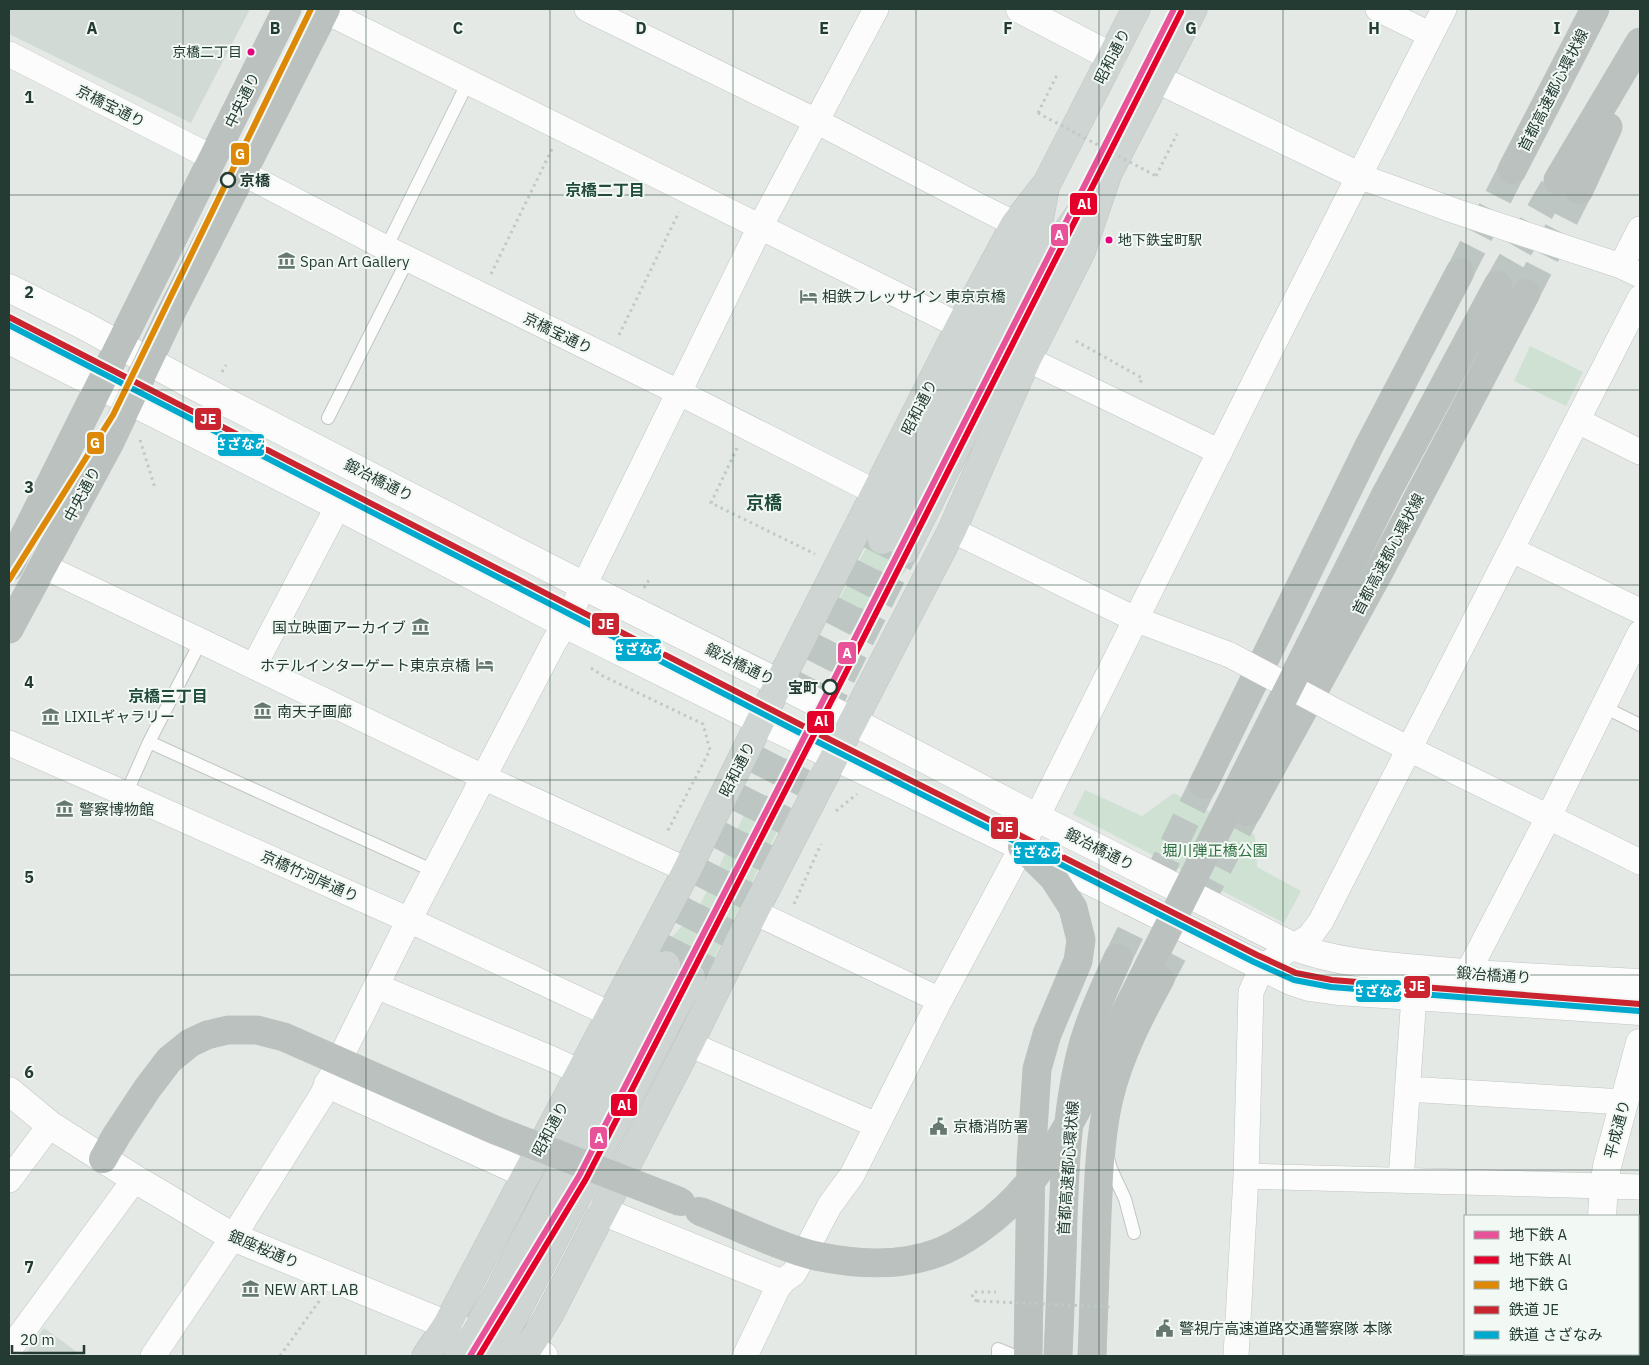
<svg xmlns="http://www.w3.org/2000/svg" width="1649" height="1365" viewBox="0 0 1649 1365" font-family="'IBM Plex Sans','Noto Sans JP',sans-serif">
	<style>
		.built { fill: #d2dad6 }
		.green { fill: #cee1d2 }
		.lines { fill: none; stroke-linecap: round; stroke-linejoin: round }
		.primary-tunnel { stroke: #bdc6c2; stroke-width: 28; stroke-dasharray: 28 14; stroke-linecap: butt }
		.highway-tunnel { stroke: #bdc6c2; stroke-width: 28; stroke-dasharray: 28 14; stroke-linecap: butt }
		.lane-casing { stroke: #c1c6c3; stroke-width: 14 }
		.street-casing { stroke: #c1c6c3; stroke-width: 26 }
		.secondary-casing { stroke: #c0c6c3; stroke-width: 29 }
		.primary-casing { stroke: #bdc5c2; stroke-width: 29 }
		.highway-casing { stroke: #bdc5c2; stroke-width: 29 }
		.path { stroke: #c1c9c4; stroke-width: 3; stroke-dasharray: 2.5 4; stroke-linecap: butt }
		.lane { stroke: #fbfcfb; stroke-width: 12 }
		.street { stroke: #fbfcfb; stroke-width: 25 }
		.secondary { stroke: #fbfcfb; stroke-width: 28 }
		.primary { stroke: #ced5d2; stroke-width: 28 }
		.highway { stroke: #bbc1bf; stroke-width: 28 }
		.street-bridge-casing { stroke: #c1c6c3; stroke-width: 26; stroke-linecap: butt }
		.highway-bridge-casing { stroke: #bdc5c2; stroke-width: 29; stroke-linecap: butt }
		.path-bridge { stroke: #c1c9c4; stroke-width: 3; stroke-dasharray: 2.5 4; stroke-linecap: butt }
		.street-bridge { stroke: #fbfcfb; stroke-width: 25 }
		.highway-bridge { stroke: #bbc1bf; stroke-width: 28 }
		.rail-1-casing { stroke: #f2f8f4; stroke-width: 10 }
		.rail-2-casing { stroke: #f2f8f4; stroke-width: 10 }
		.rail-1 { stroke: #c9242f; stroke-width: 6 }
		.rail-2 { stroke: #00a9ce; stroke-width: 6 }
		.metro-1-casing { stroke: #f2f8f4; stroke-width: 10 }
		.metro-2-casing { stroke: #f2f8f4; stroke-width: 10 }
		.metro-3-casing { stroke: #f2f8f4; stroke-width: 10 }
		.metro-1 { stroke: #e85298; stroke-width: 6 }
		.metro-2 { stroke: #e4002b; stroke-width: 6 }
		.metro-3 { stroke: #de8808; stroke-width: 6 }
		.grid { fill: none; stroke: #233b32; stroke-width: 1; stroke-opacity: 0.55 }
		.bus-dot { fill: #e5007d; stroke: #f2f8f4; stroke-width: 2 }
		.stop-dot { fill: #f2f8f4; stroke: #233b32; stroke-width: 2.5 }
		.labels { text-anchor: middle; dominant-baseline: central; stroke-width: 4; stroke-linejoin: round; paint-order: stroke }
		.bus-label { font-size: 14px; fill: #233b32; stroke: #f2f8f4; text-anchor: end }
		.street-label { font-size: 15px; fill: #233b32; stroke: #f2f8f4 }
		.stop-label { font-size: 15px; font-weight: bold; fill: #233b32; stroke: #f2f8f4; text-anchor: start }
		.poi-label { font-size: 15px; fill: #233b32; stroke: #f2f8f4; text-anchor: start }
		.park-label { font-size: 15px; fill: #306f41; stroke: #f2f8f4 }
		.neighbourhood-label { font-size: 16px; font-weight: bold; fill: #214c3c; stroke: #f2f8f4 }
		.quarter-label { font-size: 18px; font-weight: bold; fill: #214c3c; stroke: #f2f8f4 }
		.grid-label { font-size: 16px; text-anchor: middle; font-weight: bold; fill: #233b32; stroke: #f2f8f4; stroke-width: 4; stroke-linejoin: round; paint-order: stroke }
		.line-badge { stroke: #f2f8f4; stroke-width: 2 }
		.badge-label { font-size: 14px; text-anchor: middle; font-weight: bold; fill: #fff }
	</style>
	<rect width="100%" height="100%" fill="#e4e9e6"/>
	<path class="built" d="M9,9h241l-59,114 -182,-89z
		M1638,1295h2v61h-17v-2h15z
		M44,1328l33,24 -4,4h-49z"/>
	<path class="green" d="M1530,346l53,26 -17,34 -52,-25z
		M871,538l44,21 -29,36 -26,46 -33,-18z
		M1085,790l57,26 32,-23 81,42 2,32 44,24 -17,32 -211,-109z
		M756,791l33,17 -85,170 -48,-25 41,-42z"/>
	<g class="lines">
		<path class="primary-tunnel" d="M666,965l216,-425
			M691,977l214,-427"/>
		<path class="highway-tunnel" d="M1460,272l52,-102
			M1498,285l60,-105
			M1526,293l53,-103
			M1118,958l85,-173
			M1160,979l87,-167"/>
		<defs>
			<path id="lane" d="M386,248l82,-166
				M328,418l80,-159
				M1604,707l36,18
				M149,742l287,130
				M126,794l23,-52 52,-101
				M1108,1158l3,11 14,30 9,34
				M998,1356v-7l17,7"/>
			<path id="street" d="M587,9l229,112 165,86 34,17
				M1378,9l53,26
				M325,11l635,315
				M9,54l204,104
				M241,172l145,76 292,144 197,100
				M1359,176l96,35 166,55 19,9
				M1621,266l19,-37
				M1027,359l193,93
				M1578,421l62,31
				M952,530l183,89 95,36
				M1512,550l128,61
				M43,566l158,75 282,136 204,93
				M254,666l84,-160
				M1337,712c100,53 202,99 303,150
				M9,743l117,51 283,126 201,94
				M754,912l186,88
				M1467,974l82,-158 91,-183
				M376,986l174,72 30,14
				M689,1044l187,81
				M1407,1089l217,13
				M1246,1176l394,11
				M9,1180l41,-55
				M1401,1180l13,-184
				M9,1350l126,-171
				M153,1356l80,-119 88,-140 88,-177 144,-276 12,-20 195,-397 116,-218
				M745,1356l35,-73 14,-10 36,-68 22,-30 88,-175 82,-153 247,-494 175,-344
				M1236,1356l10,-180 5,-184 11,-25 48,-31 11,-15 319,-623"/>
			<path id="secondary" d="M1020,9l92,48
				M1157,79l202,97
				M9,288l74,37 102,56 399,205 195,97 257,134 256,129c43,16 83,19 127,23 74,8 148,10 221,14
				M9,340l329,166 227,118 196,97 261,126 269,134 18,6 29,4 302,20
				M328,1084l198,90
				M9,1091l41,34 85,54 98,58 214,88 52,19 45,12
				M602,1211l178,72
				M1602,1216l2,-30 3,-20 33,-123
				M1595,1356v-2"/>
			<path id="primary" d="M882,540l155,-309 8,-42
				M905,550l155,-309 30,-42
				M426,1356l21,-31 240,-455 92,-187 181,-357 55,-102 32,-41 89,-174
				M459,1356l15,-21 24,-42 168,-328
				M490,1356l9,-12 22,-41 170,-326
				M523,1356l25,-39 141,-273 65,-132 198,-382 75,-171 54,-107 27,-79 85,-164"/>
			<path id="highway" d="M1512,170l83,-161
				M1558,180l82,-138
				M1579,190l29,-63
				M1386,494l112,-209
				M9,567l278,-558
				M9,629l101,-187 62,-131 154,-302
				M1203,785l166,-339 91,-174
				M1247,812l132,-240 147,-279
				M1022,847l31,30 20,31 8,32 -3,21 -31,73 -10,35 -6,92 -3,195
				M103,1159l13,-23
				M1058,1356c2,-45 4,-91 5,-137 2,-53 4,-106 16,-158 8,-36 24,-70 39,-103
				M1092,1356c2,-47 3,-94 5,-141 2,-39 3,-79 12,-117 10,-42 30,-81 51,-119"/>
		</defs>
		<use href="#lane" class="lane-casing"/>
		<use href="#street" class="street-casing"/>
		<use href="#secondary" class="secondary-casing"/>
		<use href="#primary" class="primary-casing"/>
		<use href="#highway" class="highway-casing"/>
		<path class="path" d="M1038,113l20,-40
			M1156,176l21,-42
			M491,274l61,-125
			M619,335l60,-123
			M1076,341l66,37 -3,8
			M222,372l4,-7
			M140,440l15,48
			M737,448l-26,55 104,51
			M644,588l5,-8
			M591,668l12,8 100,48 7,26 -44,84
			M836,811l21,-17
			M794,904l27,-60
			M977,1301l-4,-2 -1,-5 3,-2h21
			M280,1356l40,-56"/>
		<use href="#lane" class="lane"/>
		<use href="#street" class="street"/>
		<use href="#secondary" class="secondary"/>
		<use href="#primary" class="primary"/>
		<use href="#highway" class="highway"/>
		<defs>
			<path id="street-bridge" d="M1230,655l107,57"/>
			<path id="highway-bridge" d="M116,1136l31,-47 22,-29 21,-17 17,-8 21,-5h29l27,7 211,93 186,72
				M699,1211c26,10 51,22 77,32 13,5 26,10 40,13 38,8 83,11 121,-3 14,-5 27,-13 40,-22 46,-32 73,-72 100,-122l309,-615"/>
		</defs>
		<use href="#street-bridge" class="street-bridge-casing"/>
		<use href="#highway-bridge" class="highway-bridge-casing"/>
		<path class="path-bridge" d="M1038,113l118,63
			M977,1301l135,6"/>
		<use href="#street-bridge" class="street-bridge"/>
		<use href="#highway-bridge" class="highway-bridge"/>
		<defs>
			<path id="rail-1" d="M9,317l800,412 448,226 39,18 36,7 308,24"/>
			<path id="rail-2" d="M9,325l797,411 448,226 40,18 37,7 308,24"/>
		</defs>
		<use href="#rail-1" class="rail-1-casing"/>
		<use href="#rail-2" class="rail-2-casing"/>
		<use href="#rail-1" class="rail-1"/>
		<use href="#rail-2" class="rail-2"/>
		<defs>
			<path id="metro-1" d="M470,1356l109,-180 251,-489 344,-678"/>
			<path id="metro-2" d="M479,1356l107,-177 251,-489 344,-678"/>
			<path id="metro-3" d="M9,580l104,-165 198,-406"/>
		</defs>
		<use href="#metro-1" class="metro-1-casing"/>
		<use href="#metro-2" class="metro-2-casing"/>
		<use href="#metro-3" class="metro-3-casing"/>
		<use href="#metro-1" class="metro-1"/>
		<use href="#metro-2" class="metro-2"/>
		<use href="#metro-3" class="metro-3"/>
	</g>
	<path class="grid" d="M183,9v1347M366,9v1347M550,9v1347M733,9v1347M916,9v1347M1099,9v1347M1283,9v1347M1466,9v1207M9,195h1631M9,390h1631M9,585h1631M9,780h1631M9,975h1631M9,1170h1631M1466,1354v2"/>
	<defs>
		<symbol id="museum-bare" viewBox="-9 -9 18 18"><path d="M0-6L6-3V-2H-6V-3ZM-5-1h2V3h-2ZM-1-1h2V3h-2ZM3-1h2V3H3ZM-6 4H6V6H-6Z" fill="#677871" stroke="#f2f8f4" stroke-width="2.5" paint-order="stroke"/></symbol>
		<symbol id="hotel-bare" viewBox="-9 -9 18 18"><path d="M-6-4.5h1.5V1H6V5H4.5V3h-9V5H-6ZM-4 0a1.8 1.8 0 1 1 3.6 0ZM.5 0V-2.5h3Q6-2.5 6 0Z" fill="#677871" stroke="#f2f8f4" stroke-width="2.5" paint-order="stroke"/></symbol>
		<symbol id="civic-bare" viewBox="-9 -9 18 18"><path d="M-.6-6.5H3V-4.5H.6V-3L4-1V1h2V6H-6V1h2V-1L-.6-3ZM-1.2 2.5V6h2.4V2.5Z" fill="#677871" stroke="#f2f8f4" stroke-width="2.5" paint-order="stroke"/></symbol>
	</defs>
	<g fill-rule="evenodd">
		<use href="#museum-bare" x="274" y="248" width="25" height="25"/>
		<use href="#hotel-bare" x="796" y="284" width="25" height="25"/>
		<use href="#museum-bare" x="408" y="614" width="25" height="25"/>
		<use href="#hotel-bare" x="472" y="652" width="25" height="25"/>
		<use href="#museum-bare" x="250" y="698" width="25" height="25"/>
		<use href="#museum-bare" x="38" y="704" width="25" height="25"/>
		<use href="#museum-bare" x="52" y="796" width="25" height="25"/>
		<use href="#civic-bare" x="926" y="1114" width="25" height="25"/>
		<use href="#museum-bare" x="238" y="1276" width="25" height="25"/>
		<use href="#civic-bare" x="1152" y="1316" width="25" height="25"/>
	</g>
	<g class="bus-dot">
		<circle cx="251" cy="52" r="4.5"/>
		<circle cx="1109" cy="240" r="4.5"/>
	</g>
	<g class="stop-dot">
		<circle cx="228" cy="180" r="7"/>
		<circle cx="830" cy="687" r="7"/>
	</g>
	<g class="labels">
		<g class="bus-label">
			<text x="242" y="52">京橋二丁目</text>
			<text x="1118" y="240" text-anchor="start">地下鉄宝町駅</text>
		</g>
		<g class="street-label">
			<text transform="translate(1112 56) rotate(-63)">昭和通り</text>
			<text transform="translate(1553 90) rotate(-63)">首都高速都心環状線</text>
			<text transform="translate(242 100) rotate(-64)">中央通り</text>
			<text transform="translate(111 106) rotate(27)">京橋宝通り</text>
			<text transform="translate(558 333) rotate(26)">京橋宝通り</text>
			<text transform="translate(919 407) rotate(-63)">昭和通り</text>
			<text transform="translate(379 480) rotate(27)">鍛冶橋通り</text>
			<text transform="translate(82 494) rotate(-62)">中央通り</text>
			<text transform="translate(1388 554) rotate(-62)">首都高速都心環状線</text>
			<text transform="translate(740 664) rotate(26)">鍛冶橋通り</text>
			<text transform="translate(737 769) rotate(-63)">昭和通り</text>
			<text transform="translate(1100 849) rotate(27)">鍛冶橋通り</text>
			<text transform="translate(310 876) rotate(24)">京橋竹河岸通り</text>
			<text transform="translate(1494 975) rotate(4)">鍛冶橋通り</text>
			<text transform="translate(550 1129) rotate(-62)">昭和通り</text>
			<text transform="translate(1617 1129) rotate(-75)">平成通り</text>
			<text transform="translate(1068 1168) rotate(-86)">首都高速都心環状線</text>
			<text transform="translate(264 1249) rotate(23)">銀座桜通り</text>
		</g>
		<g class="stop-label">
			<text x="240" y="180">京橋</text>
			<text x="818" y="687" text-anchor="end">宝町</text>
		</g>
		<g class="poi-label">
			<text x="300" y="261">Span Art Gallery</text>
			<text x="822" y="296">相鉄フレッサイン 東京京橋</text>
			<text x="406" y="627" text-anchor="end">国立映画アーカイブ</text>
			<text x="470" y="665" text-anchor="end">ホテルインターゲート東京京橋</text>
			<text x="277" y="711">南天子画廊</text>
			<text x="64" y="716">LIXILギャラリー</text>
			<text x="79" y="809">警察博物館</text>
			<text x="953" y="1126">京橋消防署</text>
			<text x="264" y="1289">NEW ART LAB</text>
			<text x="1179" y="1328">警視庁高速道路交通警察隊 本隊</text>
		</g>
		<g class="park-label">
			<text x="1215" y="850">堀川弾正橋公園</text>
		</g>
		<g class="neighbourhood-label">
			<text x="605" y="190">京橋二丁目</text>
			<text x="168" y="696">京橋三丁目</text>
		</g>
		<g class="quarter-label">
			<text x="764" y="502">京橋</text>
		</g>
	</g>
	<g class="grid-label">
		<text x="92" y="34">A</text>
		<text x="275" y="34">B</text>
		<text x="458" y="34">C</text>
		<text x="641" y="34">D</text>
		<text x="824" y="34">E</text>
		<text x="1008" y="34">F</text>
		<text x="1191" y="34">G</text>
		<text x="1374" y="34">H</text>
		<text x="1557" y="34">I</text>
		<text x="29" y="103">1</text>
		<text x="29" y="298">2</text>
		<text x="29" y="493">3</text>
		<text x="29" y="688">4</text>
		<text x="29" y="883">5</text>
		<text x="29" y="1078">6</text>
		<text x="29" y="1273">7</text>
	</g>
	<g class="line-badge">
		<rect x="230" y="142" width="20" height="24" rx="5" fill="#de8808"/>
		<rect x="1069" y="192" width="29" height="24" rx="5" fill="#e4002b"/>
		<rect x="1050" y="223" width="19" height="24" rx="5" fill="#e85298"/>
		<rect x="194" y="407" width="28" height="24" rx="5" fill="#c9242f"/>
		<rect x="86" y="431" width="19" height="24" rx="5" fill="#de8808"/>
		<rect x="217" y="433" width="48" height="24" rx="5" fill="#00a9ce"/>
		<rect x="591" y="612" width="29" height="24" rx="5" fill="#c9242f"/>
		<rect x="615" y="638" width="47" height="24" rx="5" fill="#00a9ce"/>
		<rect x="837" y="641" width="20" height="24" rx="5" fill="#e85298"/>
		<rect x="806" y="710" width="29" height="24" rx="5" fill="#e4002b"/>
		<rect x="990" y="816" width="29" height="24" rx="5" fill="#c9242f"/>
		<rect x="1013" y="841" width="48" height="24" rx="5" fill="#00a9ce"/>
		<rect x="1403" y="975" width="28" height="24" rx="5" fill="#c9242f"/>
		<rect x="1355" y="979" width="47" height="24" rx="5" fill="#00a9ce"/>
		<rect x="610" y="1093" width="28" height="24" rx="5" fill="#e4002b"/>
		<rect x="589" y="1126" width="19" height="24" rx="5" fill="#e85298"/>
	</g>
	<g class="badge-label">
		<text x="240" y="159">G</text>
		<text x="1084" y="209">Al</text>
		<text x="1059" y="240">A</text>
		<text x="208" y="424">JE</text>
		<text x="95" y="448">G</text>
		<text x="241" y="449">さざなみ</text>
		<text x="606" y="629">JE</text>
		<text x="639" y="654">さざなみ</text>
		<text x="847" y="658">A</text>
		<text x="821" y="726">Al</text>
		<text x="1005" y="832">JE</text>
		<text x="1037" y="857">さざなみ</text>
		<text x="1417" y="991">JE</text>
		<text x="1379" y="996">さざなみ</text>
		<text x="624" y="1110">Al</text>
		<text x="599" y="1143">A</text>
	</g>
	<rect width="1649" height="1365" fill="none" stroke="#233b32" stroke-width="20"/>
	<rect x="1464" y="1215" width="175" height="140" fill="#f2f8f4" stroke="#9faca6"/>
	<rect x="1474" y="1231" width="25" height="8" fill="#e85298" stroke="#9faca6"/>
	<text x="1509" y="1240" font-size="15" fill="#233b32">地下鉄 A</text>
	<rect x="1474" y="1256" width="25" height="8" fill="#e4002b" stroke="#9faca6"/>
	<text x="1509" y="1265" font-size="15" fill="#233b32">地下鉄 Al</text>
	<rect x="1474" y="1281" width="25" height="8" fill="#de8808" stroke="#9faca6"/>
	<text x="1509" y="1290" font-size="15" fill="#233b32">地下鉄 G</text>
	<rect x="1474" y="1306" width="25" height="8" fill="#c9242f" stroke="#9faca6"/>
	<text x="1509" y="1315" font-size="15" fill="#233b32">鉄道 JE</text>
	<rect x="1474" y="1331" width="25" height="8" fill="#00a9ce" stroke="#9faca6"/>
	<text x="1509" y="1340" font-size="15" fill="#233b32">鉄道 さざなみ</text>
	<path d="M12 1345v8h72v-8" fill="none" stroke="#233b32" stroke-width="2.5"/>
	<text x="20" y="1345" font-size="15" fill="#233b32" stroke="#f2f8f4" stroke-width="4" paint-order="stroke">20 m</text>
</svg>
